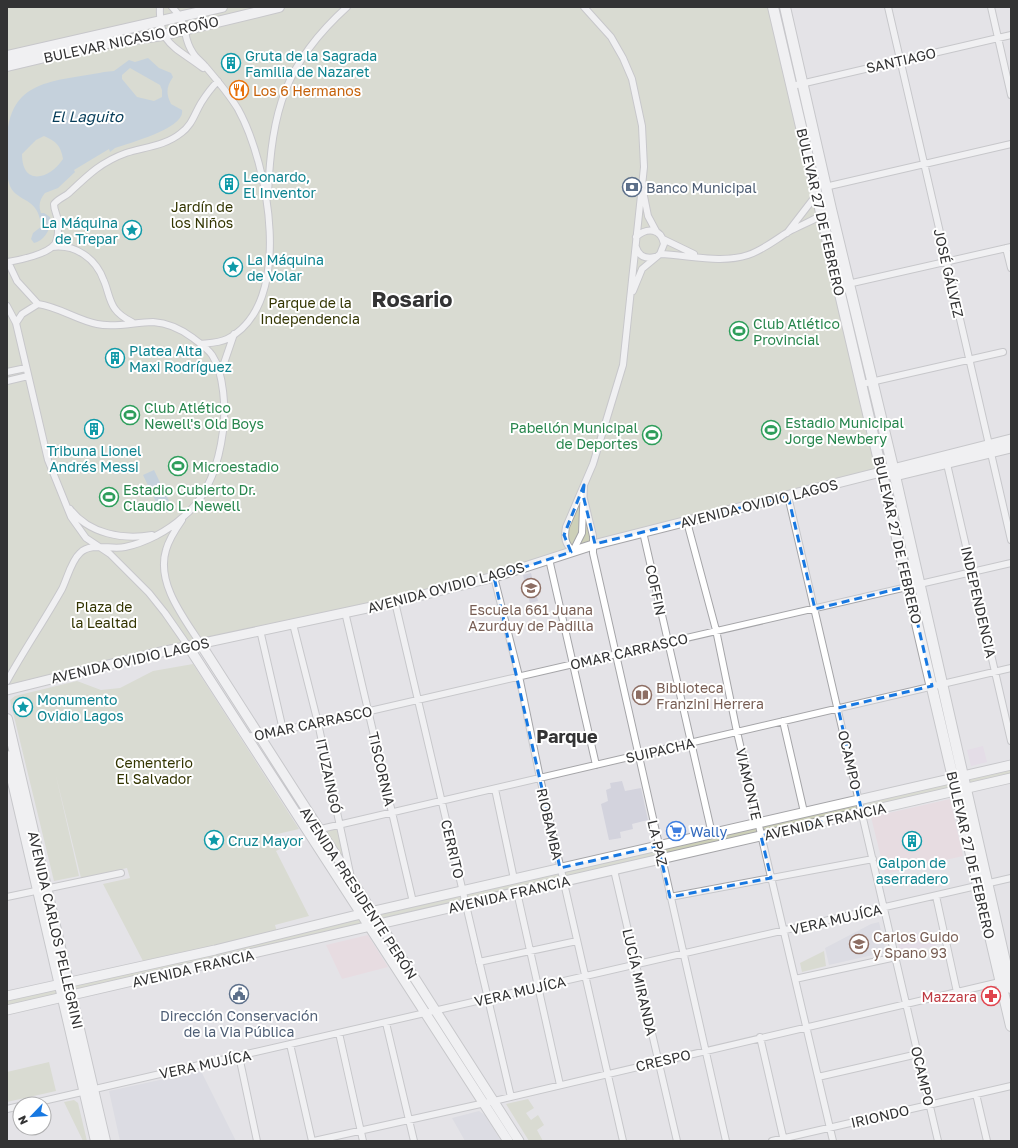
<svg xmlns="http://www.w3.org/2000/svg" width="1018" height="1148" viewBox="0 0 1018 1148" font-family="'Golos Text',sans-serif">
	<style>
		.commercial { fill: #e4d4e6 }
		.industrial { fill: #ecd2da }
		.built { fill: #d3d3dd }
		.green { fill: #cdd0b8 }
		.water { fill: #9fbbcf; fill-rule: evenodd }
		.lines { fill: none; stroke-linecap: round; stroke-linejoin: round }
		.street-casing { stroke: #a5a5a8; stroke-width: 8 }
		.secondary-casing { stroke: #a5a5a8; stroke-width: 11 }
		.primary-casing { stroke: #a5a5a8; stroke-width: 12 }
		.street { stroke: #fff; stroke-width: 6 }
		.secondary { stroke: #fff; stroke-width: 9 }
		.primary { stroke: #fff; stroke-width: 10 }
		.marked { fill: none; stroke: #1778e1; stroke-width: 3; stroke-dasharray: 8 5; stroke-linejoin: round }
		.labels { text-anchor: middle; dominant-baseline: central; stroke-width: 4; stroke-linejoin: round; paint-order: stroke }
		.street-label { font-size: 14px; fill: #333334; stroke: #fff }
		.culture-label { font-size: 14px; fill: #0d838f; stroke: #fff; text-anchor: start }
		.food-label { font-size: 14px; fill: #c56008; stroke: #fff; text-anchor: start }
		.service-label { font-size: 14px; fill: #4e5e75; stroke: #fff; text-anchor: start }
		.park-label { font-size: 14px; fill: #323400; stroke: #fff }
		.leisure-label { font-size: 14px; fill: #27864d; stroke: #fff; text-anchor: start }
		.education-label { font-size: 14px; fill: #785e54; stroke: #fff; text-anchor: start }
		.shop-label { font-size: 14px; fill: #366cbe; stroke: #fff; text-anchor: start }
		.health-label { font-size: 14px; fill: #be3a42; stroke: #fff; text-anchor: end }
		.water-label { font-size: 15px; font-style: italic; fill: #063c59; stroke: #fff }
		.district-label { font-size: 18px; font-weight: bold; fill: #333334; stroke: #fff }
		.town-label { font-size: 22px; font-weight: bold; fill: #333334; stroke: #fff }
	</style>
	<rect width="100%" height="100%" fill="#e4e3e7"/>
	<path class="commercial" d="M983,746l4,16 -16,4 -4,-16z
		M917,932l1,4 15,-4 3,14 -36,7 -3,-16z"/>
	<path class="industrial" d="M950,799l13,57 -78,18 -14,-57z
		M368,935l20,32 -46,12 -16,-34z"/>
	<path class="built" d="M531,573l7,28 -8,2 -7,-28z
		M622,781l3,10 16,-3 7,32 -16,4 1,5 -13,3 1,6 -12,2 -8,-36 7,-3 -2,-11 5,-2 -1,-5z
		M879,922l7,30 -57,13 -4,-17 46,-24z
		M201,1071l35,70h-116l-11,-50z
		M479,1111l6,4 16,26h-36l-13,-23z"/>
	<path class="green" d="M7,7h766l109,465 -195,50 -193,55 -487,113z
		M193,664l106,165 -26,6 7,14 -4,2 33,65 -34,9 2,7 -134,29 -40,-77 27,-6 -3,-10 -46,10 -25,-102 23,100 -25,5 -44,-181 5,-4 62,-15 24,9 19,-2 33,-17z
		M7,719l62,263 942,-217v13l-1004,232v-14l53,-11 -53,-229z
		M336,828l2,1 7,34 -21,-32z
		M824,951l2,15 -24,6 -2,-9z
		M49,1062l7,29 -49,11v-30z
		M528,1099l6,9 -8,5 5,7 7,-5 6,10 -7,5 6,11h-14l-23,-37z
		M74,1100l4,3 9,38h-4l-19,-39z"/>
	<path class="water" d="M148,58l11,10 12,5 2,4c-7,10 -7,17 -2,27l11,6c4,18 -52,33 -67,38l-5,4 -1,-3 -35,21 1,2 -17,16 -13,5c-5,6 -7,12 -4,20h3l6,4c3,10 -6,24 -16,26l-3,-4 2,-6 9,-7c-2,-6 -3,-13 -7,-18 -6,-9 -20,-10 -25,-22 -5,-13 -3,-28 -3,-42 0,-66 47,-62 97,-72l10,-1 15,-11 6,2zM130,68l30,17 2,5v7l-8,4 -17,-4 -15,-18v-4zM44,136c12,5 17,10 19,23 -14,21 -41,27 -41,-5l14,-14z
		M154,470l17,35 -11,5 -17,-35z"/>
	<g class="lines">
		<defs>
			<path id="street" d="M160,7c-2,38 16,40 43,61
				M172,7c18,18 9,29 21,46 3,5 8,8 12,13 12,14 24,28 33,43 30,54 58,195 -11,230 -8,4 -18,4 -27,5
				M584,7l27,30 12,21 9,21 10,47 2,41 -21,198 -30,99 -27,63c-2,11 -1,17 7,24l9,-18 2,-48
				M888,7l123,533
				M991,7l20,88
				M792,86l219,-51
				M825,187l186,-43
				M643,191l5,25 8,15
				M268,193c4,-82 16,-129 79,-186
				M787,233l30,-39
				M663,239l31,15
				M52,247c23,-3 44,11 52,34 4,9 5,20 11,28 5,7 11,10 17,13
				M636,247c3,10 10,12 19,10
				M1006,248l5,20
				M660,254c29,1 61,10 88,1 15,-5 27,-15 40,-23 15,-8 30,-13 43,-23
				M8,262c12,-2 40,-8 47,-18 4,-6 3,-15 3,-22 0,-6 -4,-11 -4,-18 4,-5 10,-7 15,-11 19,-18 32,-31 57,-40 19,-6 39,-7 55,-20 11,-8 13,-18 20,-30 5,-8 10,-15 17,-22
				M8,262l9,19 21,23
				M839,286l172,-39
				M633,291l9,-22 18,-15 4,-10c-3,-16 -17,-17 -28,-7
				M7,306l9,17 32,137 23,57 15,21 24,16 39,39 16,20 23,33
				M7,372l19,-4
				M221,372l13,-38
				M7,381l21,-5
				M862,384l141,-32
				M947,464l64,277
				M583,495l10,41v17l133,588
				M788,496l150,645
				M70,509c19,25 53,31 82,26
				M182,520c-7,10 -13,19 -16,30 -10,33 18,68 34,93
				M687,522l29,108 21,102 96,409
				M643,532l69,302
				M549,559l47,206
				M494,577l25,99 21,102 83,363
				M395,602l116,495
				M345,612l68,290
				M293,624l25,99 32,150
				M260,630l23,100
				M7,681c17,-31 37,-60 55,-92 5,-10 9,-28 18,-36 11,-11 31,-3 45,-6 20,-4 43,-16 58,-30 25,-20 36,-55 40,-86 3,-21 1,-58 -11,-76 -5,-7 -13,-12 -19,-17 -12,-9 -24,-15 -40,-16 -18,0 -38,6 -56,2 -20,-4 -38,-17 -59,-20l-16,10 -6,9
				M783,721l21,91
				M247,737l71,-14 693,-160
				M495,789l19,90
				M308,832l703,-164
				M614,870l63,271
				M517,892l43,193
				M936,896l21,96
				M7,897l114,-24
				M670,897l203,-38
				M479,962l98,-21
				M795,979l101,-22
				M386,1023l28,118
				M339,1033l24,108
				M760,1037l24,104
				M290,1044l22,97
				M239,1056l18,85
				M818,1077l100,-23
				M976,1094l11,47
				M30,1104l981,-226
				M7,1109l13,-3
				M314,1141l180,-40 510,-120
				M772,1141l239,-55"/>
			<path id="secondary" d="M888,474l7,2 116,-28
				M200,643l319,498
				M188,646l320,495
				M7,690l145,-36 243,-52 99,-25 99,-32 418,-106
				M7,996l208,-46 146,-36 650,-149
				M7,1010l1004,-232"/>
			<path id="primary" d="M773,7l238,1019
				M785,7l46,202 64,267 116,512
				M7,56l215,-49
				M7,66l93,-22 63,-9 116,-28
				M7,719l98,422
				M7,756l89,385"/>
		</defs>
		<use href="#street" class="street-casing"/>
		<use href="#secondary" class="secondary-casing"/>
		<use href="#primary" class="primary-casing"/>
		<use href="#street" class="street"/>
		<use href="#secondary" class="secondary"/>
		<use href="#primary" class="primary"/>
	</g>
	<path d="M0 0H1018V1148H0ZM584,485l-1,10 12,49 193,-48 27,113 94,-23 23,100 -94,22 24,104 -101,24 10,42 -101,19 -12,-51 -98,22 -66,-291 77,-25 -7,-17z" fill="#e4e3e7" fill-opacity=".55" fill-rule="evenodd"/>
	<path class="marked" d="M584,485l-1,10 12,49 193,-48 27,113 94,-23 23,100 -94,22 24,104 -101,24 10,42 -101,19 -12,-51 -98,22 -66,-291 77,-25 -7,-17z"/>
	<defs>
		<symbol id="building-ring" viewBox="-11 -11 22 22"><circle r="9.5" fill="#fff" stroke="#0f9aa8" stroke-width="1.5"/><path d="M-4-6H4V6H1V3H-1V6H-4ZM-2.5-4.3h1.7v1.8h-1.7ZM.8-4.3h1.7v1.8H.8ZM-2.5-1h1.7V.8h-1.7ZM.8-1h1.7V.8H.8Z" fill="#0f9aa8"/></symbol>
		<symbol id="restaurant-ring" viewBox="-11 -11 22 22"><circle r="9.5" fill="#fff" stroke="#e8710a" stroke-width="1.5"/><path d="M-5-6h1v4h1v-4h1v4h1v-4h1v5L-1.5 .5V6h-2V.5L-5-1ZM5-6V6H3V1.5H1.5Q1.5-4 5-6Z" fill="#e8710a"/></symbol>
		<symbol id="bank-ring" viewBox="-11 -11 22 22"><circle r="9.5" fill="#fff" stroke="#5c6f8a" stroke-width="1.5"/><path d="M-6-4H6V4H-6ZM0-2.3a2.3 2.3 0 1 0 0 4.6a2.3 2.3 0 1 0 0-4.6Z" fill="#5c6f8a"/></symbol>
		<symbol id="sight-ring" viewBox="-11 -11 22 22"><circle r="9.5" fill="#fff" stroke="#0f9aa8" stroke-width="1.5"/><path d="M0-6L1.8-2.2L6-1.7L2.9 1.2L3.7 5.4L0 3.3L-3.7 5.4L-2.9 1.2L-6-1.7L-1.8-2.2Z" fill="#0f9aa8"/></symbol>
		<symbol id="stadium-ring" viewBox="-11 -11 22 22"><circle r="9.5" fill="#fff" stroke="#2e9e5b" stroke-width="1.5"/><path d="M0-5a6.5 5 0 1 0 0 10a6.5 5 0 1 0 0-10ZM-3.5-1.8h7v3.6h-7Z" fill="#2e9e5b"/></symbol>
		<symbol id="school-ring" viewBox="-11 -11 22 22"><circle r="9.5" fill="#fff" stroke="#8d6e63" stroke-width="1.5"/><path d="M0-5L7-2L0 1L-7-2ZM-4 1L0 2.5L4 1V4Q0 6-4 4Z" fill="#8d6e63"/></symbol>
		<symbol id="library-ring" viewBox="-11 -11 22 22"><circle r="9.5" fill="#fff" stroke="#8d6e63" stroke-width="1.5"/><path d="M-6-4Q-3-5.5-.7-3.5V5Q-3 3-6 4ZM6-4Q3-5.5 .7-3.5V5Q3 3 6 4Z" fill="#8d6e63"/></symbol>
		<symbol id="supermarket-ring" viewBox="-11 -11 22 22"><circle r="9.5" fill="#fff" stroke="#3f7fe0" stroke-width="1.5"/><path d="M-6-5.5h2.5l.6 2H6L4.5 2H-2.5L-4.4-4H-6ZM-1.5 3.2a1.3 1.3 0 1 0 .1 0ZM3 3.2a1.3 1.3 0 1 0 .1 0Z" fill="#3f7fe0"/></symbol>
		<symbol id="civic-ring" viewBox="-11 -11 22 22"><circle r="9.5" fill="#fff" stroke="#5c6f8a" stroke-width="1.5"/><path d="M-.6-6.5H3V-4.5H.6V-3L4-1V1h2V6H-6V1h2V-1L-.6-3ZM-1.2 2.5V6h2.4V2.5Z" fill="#5c6f8a"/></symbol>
		<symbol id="pharmacy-ring" viewBox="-11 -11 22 22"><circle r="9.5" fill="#fff" stroke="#e0444e" stroke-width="1.5"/><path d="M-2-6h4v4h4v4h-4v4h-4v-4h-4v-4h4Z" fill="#e0444e"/></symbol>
	</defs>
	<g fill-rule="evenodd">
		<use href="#building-ring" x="220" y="52" width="22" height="22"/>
		<use href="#restaurant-ring" x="228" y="79" width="22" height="22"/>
		<use href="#building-ring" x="218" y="173" width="22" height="22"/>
		<use href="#bank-ring" x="621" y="176" width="22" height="22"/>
		<use href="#sight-ring" x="121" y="219" width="22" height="22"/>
		<use href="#sight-ring" x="222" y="256" width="22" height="22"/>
		<use href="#stadium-ring" x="728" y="320" width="22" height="22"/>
		<use href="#building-ring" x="104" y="347" width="22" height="22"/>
		<use href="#stadium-ring" x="119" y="404" width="22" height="22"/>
		<use href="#building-ring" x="83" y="418" width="22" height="22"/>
		<use href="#stadium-ring" x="760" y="419" width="22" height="22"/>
		<use href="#stadium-ring" x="641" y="424" width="22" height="22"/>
		<use href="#stadium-ring" x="167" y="455" width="22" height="22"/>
		<use href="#stadium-ring" x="98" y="486" width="22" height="22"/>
		<use href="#school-ring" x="520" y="577" width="22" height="22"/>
		<use href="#library-ring" x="631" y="684" width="22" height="22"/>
		<use href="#sight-ring" x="12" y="696" width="22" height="22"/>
		<use href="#supermarket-ring" x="665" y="820" width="22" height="22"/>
		<use href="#sight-ring" x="203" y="829" width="22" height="22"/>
		<use href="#building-ring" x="901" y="830" width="22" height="22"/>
		<use href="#school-ring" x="848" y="933" width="22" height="22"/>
		<use href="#civic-ring" x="228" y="983" width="22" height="22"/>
		<use href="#pharmacy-ring" x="980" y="985" width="22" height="22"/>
	</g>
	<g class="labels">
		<g class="street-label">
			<text transform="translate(131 39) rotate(-12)">BULEVAR NICASIO OROÑO</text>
			<text transform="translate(901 60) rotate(-13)">SANTIAGO</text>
			<text transform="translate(821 212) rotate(77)">BULEVAR 27 DE FEBRERO</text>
			<text transform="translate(949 273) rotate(77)">JOSÉ GÁLVEZ</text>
			<text transform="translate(759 503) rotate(-14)">AVENIDA OVIDIO LAGOS</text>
			<text transform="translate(898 540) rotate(77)">BULEVAR 27 DE FEBRERO</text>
			<text transform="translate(446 587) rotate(-15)">AVENIDA OVIDIO LAGOS</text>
			<text transform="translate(656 590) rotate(78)">COFFIN</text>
			<text transform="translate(979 602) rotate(77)">INDEPENDENCIA</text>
			<text transform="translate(629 651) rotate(-13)">OMAR CARRASCO</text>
			<text transform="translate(130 660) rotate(-13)">AVENIDA OVIDIO LAGOS</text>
			<text transform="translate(313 723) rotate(-12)">OMAR CARRASCO</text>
			<text transform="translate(660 750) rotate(-13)">SUIPACHA</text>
			<text transform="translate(850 760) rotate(77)">OCAMPO</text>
			<text transform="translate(382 769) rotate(77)">TISCORNIA</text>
			<text transform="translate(329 776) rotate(78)">ITUZAINGÓ</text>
			<text transform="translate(749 784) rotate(77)">VIAMONTE</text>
			<text transform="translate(825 821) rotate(-13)">AVENIDA FRANCIA</text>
			<text transform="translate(550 824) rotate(77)">RIOBAMBA</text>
			<text transform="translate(658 843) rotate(77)">LA PAZ</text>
			<text transform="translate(453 849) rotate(77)">CERRITO</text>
			<text transform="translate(971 855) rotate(77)">BULEVAR 27 DE FEBRERO</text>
			<text transform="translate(359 893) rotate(57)">AVENIDA PRESIDENTE PERÓN</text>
			<text transform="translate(509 894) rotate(-13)">AVENIDA FRANCIA</text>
			<text transform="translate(836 919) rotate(-13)">VERA MUJÍCA</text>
			<text transform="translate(56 930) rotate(77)">AVENIDA CARLOS PELLEGRINI</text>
			<text transform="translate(193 968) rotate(-13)">AVENIDA FRANCIA</text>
			<text transform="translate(640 982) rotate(77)">LUCÍA MIRANDA</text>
			<text transform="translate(520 991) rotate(-13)">VERA MUJÍCA</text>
			<text transform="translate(663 1060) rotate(-13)">CRESPO</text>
			<text transform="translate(205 1064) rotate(-12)">VERA MUJÍCA</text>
			<text transform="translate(923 1076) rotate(77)">OCAMPO</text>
			<text transform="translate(880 1116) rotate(-13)">IRIONDO</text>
		</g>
		<g class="culture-label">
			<text x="245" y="55">Gruta de la Sagrada<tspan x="245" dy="16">Familia de Nazaret</tspan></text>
			<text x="243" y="176">Leonardo,<tspan x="243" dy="16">El Inventor</tspan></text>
			<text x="118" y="222" text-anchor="end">La Máquina<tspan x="118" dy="16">de Trepar</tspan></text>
			<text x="247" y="259">La Máquina<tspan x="247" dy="16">de Volar</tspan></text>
			<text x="129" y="350">Platea Alta<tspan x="129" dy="16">Maxi Rodríguez</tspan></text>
			<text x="94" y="450" text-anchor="middle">Tribuna Lionel<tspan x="94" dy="16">Andrés Messi</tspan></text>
			<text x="37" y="699">Monumento<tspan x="37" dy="16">Ovidio Lagos</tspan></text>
			<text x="228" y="840">Cruz Mayor</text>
			<text x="912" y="862" text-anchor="middle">Galpon de<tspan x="912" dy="16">aserradero</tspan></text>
		</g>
		<g class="food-label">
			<text x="253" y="90">Los 6 Hermanos</text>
		</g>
		<g class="service-label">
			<text x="646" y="187">Banco Municipal</text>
			<text x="239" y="1015" text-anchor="middle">Dirección Conservación<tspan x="239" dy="16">de la Via Pública</tspan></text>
		</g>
		<g class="park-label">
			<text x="202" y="206">Jardín de<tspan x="202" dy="16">los Niños</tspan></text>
			<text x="310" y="302">Parque de la<tspan x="310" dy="16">Independencia</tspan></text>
			<text x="104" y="606">Plaza de<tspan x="104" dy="16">la Lealtad</tspan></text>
			<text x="154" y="762">Cementerio<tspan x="154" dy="16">El Salvador</tspan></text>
		</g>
		<g class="leisure-label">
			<text x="753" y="323">Club Atlético<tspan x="753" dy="16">Provincial</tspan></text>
			<text x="144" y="407">Club Atlético<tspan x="144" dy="16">Newell's Old Boys</tspan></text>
			<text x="785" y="422">Estadio Municipal<tspan x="785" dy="16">Jorge Newbery</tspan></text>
			<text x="638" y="427" text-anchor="end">Pabellón Municipal<tspan x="638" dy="16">de Deportes</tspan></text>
			<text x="192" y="466">Microestadio</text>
			<text x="123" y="489">Estadio Cubierto Dr.<tspan x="123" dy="16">Claudio L. Newell</tspan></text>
		</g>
		<g class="education-label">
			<text x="531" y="609" text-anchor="middle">Escuela 661 Juana<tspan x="531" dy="16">Azurduy de Padilla</tspan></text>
			<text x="656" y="687">Biblioteca<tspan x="656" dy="16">Franzini Herrera</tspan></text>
			<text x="873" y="936">Carlos Guido<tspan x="873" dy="16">y Spano 93</tspan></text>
		</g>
		<g class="shop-label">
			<text x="690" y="831">Wally</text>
		</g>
		<g class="health-label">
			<text x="977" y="996">Mazzara</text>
		</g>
		<g class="water-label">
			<text x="87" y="116">El Laguito</text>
		</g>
		<g class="district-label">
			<text x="567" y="736">Parque</text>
		</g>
		<g class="town-label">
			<text x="412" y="298">Rosario</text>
		</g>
	</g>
	<rect width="1018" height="1148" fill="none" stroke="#333334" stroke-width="16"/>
	<g transform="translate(32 1116) rotate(245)"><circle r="19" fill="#ffffff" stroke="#adadae"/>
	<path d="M0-3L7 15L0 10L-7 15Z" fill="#1778e1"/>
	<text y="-6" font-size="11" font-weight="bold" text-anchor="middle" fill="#333334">N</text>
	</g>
</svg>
